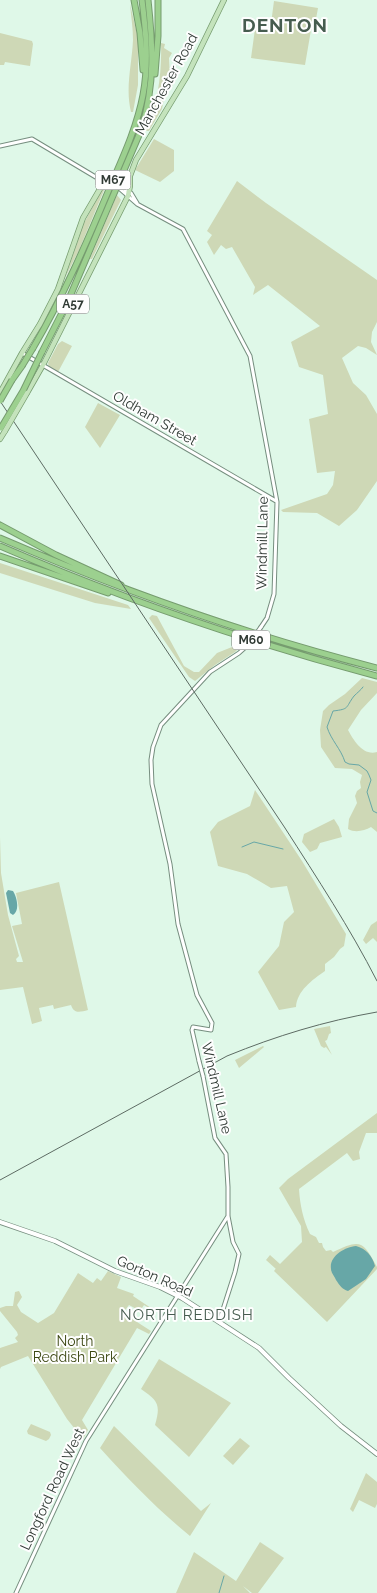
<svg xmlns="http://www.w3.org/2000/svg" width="377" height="1593" viewBox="0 0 377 1593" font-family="Raleway,sans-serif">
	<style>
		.green { fill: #ced8b6 }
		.water { fill: #67a7a7 }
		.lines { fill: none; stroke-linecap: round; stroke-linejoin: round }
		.stream { stroke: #67a7a7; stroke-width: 1 }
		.tertiary-casing { stroke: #768e7f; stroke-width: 5 }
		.secondary-casing { stroke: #768e7f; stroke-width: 5.5 }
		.primary-casing { stroke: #769c6f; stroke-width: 6 }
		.motorway-casing { stroke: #769c6f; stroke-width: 7 }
		.tertiary { stroke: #fff; stroke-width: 3 }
		.secondary { stroke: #fff; stroke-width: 4 }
		.primary { stroke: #c4e3bc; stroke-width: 4.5 }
		.motorway { stroke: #9cd08f; stroke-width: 5 }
		.rail { stroke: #5d6b63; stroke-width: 1 }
		.tertiary-bridge-casing { stroke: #768e7f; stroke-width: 5; stroke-linecap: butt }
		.primary-bridge-casing { stroke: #769c6f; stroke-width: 6; stroke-linecap: butt }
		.motorway-bridge-casing { stroke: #769c6f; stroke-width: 7; stroke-linecap: butt }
		.tertiary-bridge { stroke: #fff; stroke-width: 3 }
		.primary-bridge { stroke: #c4e3bc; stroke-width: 4.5 }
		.motorway-bridge { stroke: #9cd08f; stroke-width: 5 }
		.labels { text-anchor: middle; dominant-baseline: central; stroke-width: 4; stroke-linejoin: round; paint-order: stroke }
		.shield { fill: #fefefe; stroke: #6e7571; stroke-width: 1 }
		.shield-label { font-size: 12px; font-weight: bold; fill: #303a34 }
		.street-label { font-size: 14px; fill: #303a34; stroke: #fefefe }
		.park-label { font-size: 14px; fill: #3d4813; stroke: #fefefe }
		.neighbourhood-label { font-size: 15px; letter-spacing: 1px; fill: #465c4f; stroke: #fefefe }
		.district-label { font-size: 19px; font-weight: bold; letter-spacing: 1px; fill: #465c4f; stroke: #fefefe }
	</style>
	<rect width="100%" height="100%" fill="#dff8e8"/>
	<path class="green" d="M274,1l44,7 -4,22h-3l-6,35 -54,-7 4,-29 15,2z
		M130,4l8,34v47l-5,27h-2c-6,-24 1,-48 2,-72 0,-12 -2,-24 -3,-36z
		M0,33l32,8 1,3 -3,22 -25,-4 -1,3h-4z
		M161,43l4,1 -1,4 8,5 -3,5 1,20 6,1 -5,9 -5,1 -4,20 -13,22h-3c12,-27 16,-59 15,-88z
		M154,139l20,11v21l-14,11 -25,-12z
		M237,181l29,22 111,77v42l-5,10 -1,10 6,13 -11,-7 -8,-2 -16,12 11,25 13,12 11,19v67l-20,29 -18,16 -22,-13 -34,-1 -2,-2 46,-16 6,-9 2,-14 -18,2 -8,-54 19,-5 -5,-39 -24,-8 -8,-25 29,-16 -52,-41 -15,10 2,-8 -23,-40 -6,2 -5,-4 -7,10 -7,-13 5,-7 -5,-4z
		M103,188h2l-26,62 -14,28 19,-55z
		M117,195l4,5 -29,59h-2z
		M62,341l10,5 -14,26 -9,-5 -1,-4 10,-19z
		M98,403l22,12 -20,33 -15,-21z
		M0,563l128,42 3,4 -36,-6 -95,-30z
		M152,615l5,1 27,50 10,6h5l18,-19 15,-6 4,-5 6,3 -7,7 -20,13 -20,16 -6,-4 -40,-59z
		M362,678l15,4v11l-16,17 -13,20c6,11 15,26 29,22v80l-6,-5c-7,4 -16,6 -23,2l1,-10 8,-16 -2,-7 2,-5 4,-3 -1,-6 2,-7 -10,-6 -17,-1 -14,-21 -1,-17 3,-19 6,-6 16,-11z
		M255,790l47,71 44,73 -2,12 -4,3 -6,8 -9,7v7c-13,9 -28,20 -29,36l-17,3 -21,-38 21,-26 5,-24 10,-10 -7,-26 -16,2 -24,-14 -29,-8 -8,-34 8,-10 32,-16z
		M334,819l5,8 3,10 -22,6 -3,6 -7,3 -8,-10 2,-8z
		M0,837l1,36 7,42 11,41 -3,3 1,3h6l-11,-36 10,-2 -6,-31 43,-11 29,128c-8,2 -14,4 -17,-5l-17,4 -1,-4 -14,3 3,13 -10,3 -9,-37 -23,3z
		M377,921v21l-4,-4 -7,6 -3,-4 8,-15z
		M330,1026l1,7 -2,1 -2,6 -2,1 7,14 -6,-8 -2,1 -3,-2 -7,-17z
		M263,1046l1,1 -25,21 -4,-8z
		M377,1113v20h-11l-7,19 1,7 -7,2 -6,-8 -48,36c1,16 4,30 11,45l6,3 3,6h3l1,4 3,4 5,-1 2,2c27,-13 30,-12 44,15v2l-50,53 -53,-51 3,-4 -1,2 -10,-9 4,-5 10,9 22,-22 -1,-16 -22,-38 9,-9z
		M108,1271l13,6 -4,11 17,6 -1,2 21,14v1l-10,-6 -4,6 -11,-6 -6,8 28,18 -2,3 -12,-6 -55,92 6,10 -5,9 -16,-20 -39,-63 -27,11 -1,2v-21l18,-6 -3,-4 3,-3 -1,-3 -17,-21v-3l6,-2h7l2,-14 4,-1 3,6 -5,8 4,7 17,11 16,-10 24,-40 15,10 4,-5 4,3z
		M159,1359l72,44 -42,54 -34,-32c6,-21 3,-24 -14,-36z
		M31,1424l19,8 1,3 -2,4 -3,2 -18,-7 -1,-3z
		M114,1426l87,85 10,-8 -21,33c-33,-27 -62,-57 -90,-88z
		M240,1438l10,8 -17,19 -10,-9z
		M366,1473l11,9v22l-2,4 -16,-8 -6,12 -3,-3z
		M260,1542l24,16 -26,35h-6l-9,-7 7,7h-74l18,-41 42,29z"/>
	<path class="water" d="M8,890l5,1c4,6 7,20 0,24l-3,-2 -4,-20z
		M356,1246c10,3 16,9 19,20l-9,13 -18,12c-6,-2 -8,-5 -12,-11 -1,-3 -5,-7 -5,-11 -2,-13 14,-22 25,-23z"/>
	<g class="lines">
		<path class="stream" d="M363,687c-2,3 -6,6 -9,9 -9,12 -4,13 -21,15l-6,16c4,13 14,22 18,35l4,2 10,1 8,6 2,4 2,5 -4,12 6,19 4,2
			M242,847l12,-5 29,7
			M219,1593l5,-17"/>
		<defs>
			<path id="tertiary" d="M0,146l32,-7 72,43
				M127,181l-2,12h6l6,10
				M120,189l17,15 46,25 67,127 27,146 -3,92 -7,24 -6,9
				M22,353l254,148
				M199,1061l-7,-31 1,-3 18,3 1,-7 -15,-28 -19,-71 -8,-60 -18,-80 -1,-24 2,-13 8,-22 49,-53 29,-19 9,-8
				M203,1076l12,62 11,16 2,33v29l5,26 6,12 -4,18 -16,50
				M16,1593l70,-152 142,-225"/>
			<path id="secondary" d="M0,1222l55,19 60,30 45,16 22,11 77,50 30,30 52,48 36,28"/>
			<path id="primary" d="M0,393l22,-40 18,-29 18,-35 25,-71 21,-36 3,1
				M27,393l16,-28 85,-169 2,-10v-10l6,-16 51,-84 37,-76
				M0,439l5,-8"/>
			<path id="motorway" d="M134,0l6,33 3,37
				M155,74l3,-38v-36
				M33,348c30,-51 54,-106 77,-161 13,-30 27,-60 33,-92 6,-32 3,-63 -1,-95
				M42,352l26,-51 74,-173c13,-46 11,-81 6,-128
				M12,380l10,-14
				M0,525l56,30 65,30
				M0,538c123,53 247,97 377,130
				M0,546c122,53 248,96 377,130
				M0,556l108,37"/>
		</defs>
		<use href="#tertiary" class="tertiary-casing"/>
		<use href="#secondary" class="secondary-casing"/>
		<use href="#primary" class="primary-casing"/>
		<use href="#motorway" class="motorway-casing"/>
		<use href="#tertiary" class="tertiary"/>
		<use href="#secondary" class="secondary"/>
		<use href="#primary" class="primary"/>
		<use href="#motorway" class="motorway"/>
		<path class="rail" d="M0,401l285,427c32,50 65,100 92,153
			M0,1180l227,-124c49,-20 98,-35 150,-44"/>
		<defs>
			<path id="tertiary-bridge" d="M248,645l13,-18
				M199,1061l4,15"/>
			<path id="primary-bridge" d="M107,183l9,4 5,-1
				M5,431l22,-38"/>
			<path id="motorway-bridge" d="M22,366l11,-18
				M0,401l12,-21
				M1,428l22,-37 19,-39"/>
		</defs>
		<use href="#tertiary-bridge" class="tertiary-bridge-casing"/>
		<use href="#primary-bridge" class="primary-bridge-casing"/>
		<use href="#motorway-bridge" class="motorway-bridge-casing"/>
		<use href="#tertiary-bridge" class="tertiary-bridge"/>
		<use href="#primary-bridge" class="primary-bridge"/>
		<use href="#motorway-bridge" class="motorway-bridge"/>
	</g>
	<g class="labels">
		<g class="shield">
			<rect x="95.5" y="170.5" width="35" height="19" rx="4"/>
			<rect x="57" y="294.5" width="32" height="19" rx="4"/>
			<rect x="232" y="630.5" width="38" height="19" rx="4"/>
		</g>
		<g class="shield-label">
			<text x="113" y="180">M67</text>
			<text x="73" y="304">A57</text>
			<text x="251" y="640">M60</text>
		</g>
		<g class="street-label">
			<text transform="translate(166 84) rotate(-61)">Manchester Road</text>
			<text transform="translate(155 418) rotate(30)">Oldham Street</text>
			<text transform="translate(262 543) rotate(-89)">Windmill Lane</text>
			<text transform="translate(217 1088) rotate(77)">Windmill Lane</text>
			<text transform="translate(155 1276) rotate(24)">Gorton Road</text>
			<text transform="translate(52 1489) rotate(-65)">Longford Road West</text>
		</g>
		<g class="park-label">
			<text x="75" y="1341">North<tspan x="75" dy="16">Reddish Park</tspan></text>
		</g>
		<g class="neighbourhood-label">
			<text x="187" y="1315">NORTH REDDISH</text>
		</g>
		<g class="district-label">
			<text x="285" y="25">DENTON</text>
		</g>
	</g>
</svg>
